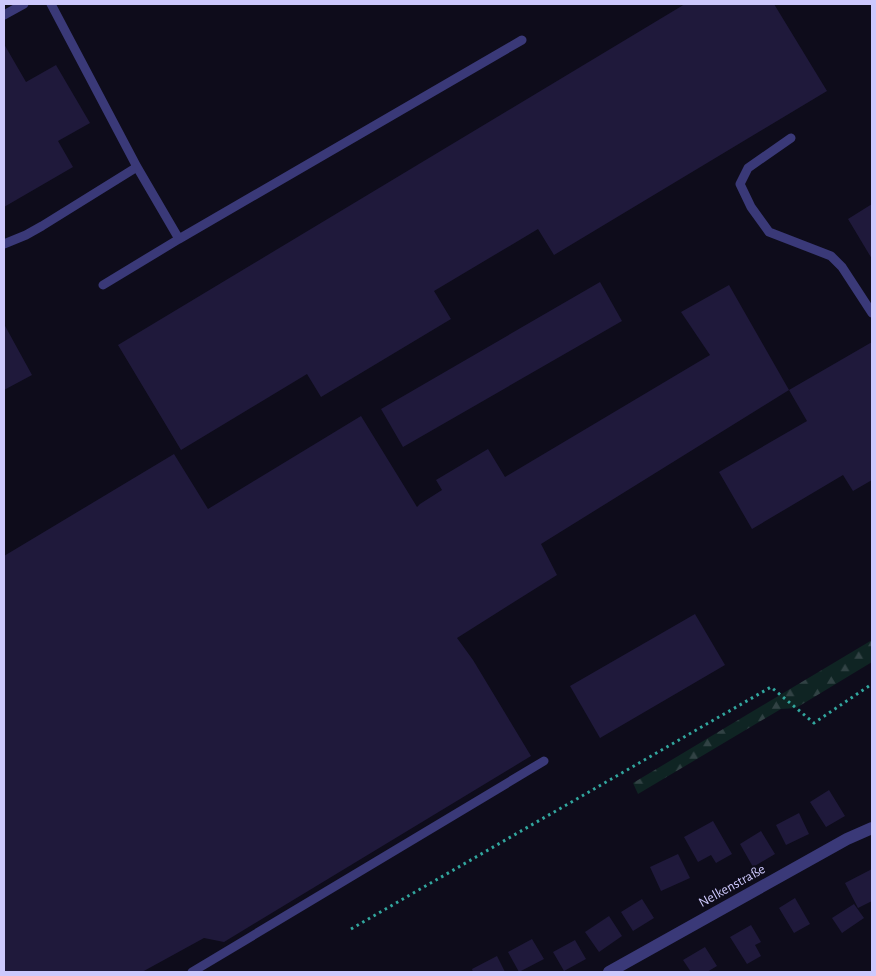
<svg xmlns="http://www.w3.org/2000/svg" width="876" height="976" viewBox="0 0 876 976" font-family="'Alegreya Sans',sans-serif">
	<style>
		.forest { fill: url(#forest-firs) }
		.building { fill: #1f193b }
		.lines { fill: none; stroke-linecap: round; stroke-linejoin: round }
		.path { stroke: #32a69e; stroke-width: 3; stroke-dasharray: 2.5 4; stroke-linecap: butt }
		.lane { stroke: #3a3978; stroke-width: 9 }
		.street { stroke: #3a3978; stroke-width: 12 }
		.labels { text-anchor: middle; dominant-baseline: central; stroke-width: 4.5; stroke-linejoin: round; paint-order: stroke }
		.street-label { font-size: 14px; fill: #cdc8fc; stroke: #0e0c1b }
	</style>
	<defs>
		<pattern id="forest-firs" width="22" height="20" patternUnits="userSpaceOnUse" patternTransform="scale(1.25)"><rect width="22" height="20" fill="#0f2423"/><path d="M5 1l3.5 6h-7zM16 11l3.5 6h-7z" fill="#314244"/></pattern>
	</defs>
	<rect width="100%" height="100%" fill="#0e0c1b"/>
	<path class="forest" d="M872,640v22l-76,46 -15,1 -143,85 -5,-11z"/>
	<path class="building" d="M685,4h89l53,87 -273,164 -16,-26 -104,62 17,28 -130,78 -14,-23 -126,76 -63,-105z
		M4,44l22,38 30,-17 34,58 -32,18 15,26 -69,40z
		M872,204v55l-24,-40z
		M600,282l22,39 -219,126 -22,-38z
		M729,285l60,105 83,-48v138l-19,11 -10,-16 -91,54 -33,-57 88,-51 -18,-31 -248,154 16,31 -100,63 16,22 58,96 -307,186 -20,-4 -62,34h-138v-416l170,-102 34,55 153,-93 56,91 3,-3 22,-14 -6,-10 52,-31 17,28 205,-122 -29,-43z
		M4,324l28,51 -28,15z
		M695,614l30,51 -125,73 -30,-52z
		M829,790l16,26 -19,11 -16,-25z
		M799,813l10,21 -23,11 -10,-20z
		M713,821l19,33 -16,9 -5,-8 -13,7 -14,-25z
		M761,831l14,23 -22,13 -13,-23z
		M678,854l12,24 -29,13 -11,-24z
		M872,869v32l-14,7 -13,-25z
		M795,898l15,26 -16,9 -15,-25z
		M642,899l12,19 -21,13 -12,-19z
		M854,904l10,14 -22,15 -10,-15z
		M609,916l13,20 -23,16 -14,-20z
		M751,925l10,17 -6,3 6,11 -14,8 -17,-27z
		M532,939l12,20 -25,13 -11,-20z
		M575,940l11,19 -22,12 -11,-19z
		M705,947l12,19 -10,6h-16l-8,-12z
		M497,956l8,16h-32l-1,-3z"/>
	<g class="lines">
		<path class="path" d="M351,929l420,-242 43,36 58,-39"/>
		<path class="lane" d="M51,4l86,163 42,72 343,-199
			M4,15l20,-11
			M791,138l-43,30 -8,16 11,23 18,25 62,24 11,11 30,46
			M4,244l22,-9 16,-9 95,-59
			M103,285l76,-46
			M192,972l352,-211"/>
		<path class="street" d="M609,972l238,-133 25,-11"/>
	</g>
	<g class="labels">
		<g class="street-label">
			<text transform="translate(732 886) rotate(-29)">Nelkenstraße</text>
		</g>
	</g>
	<rect width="876" height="976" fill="none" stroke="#cdc8fc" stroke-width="10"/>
</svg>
